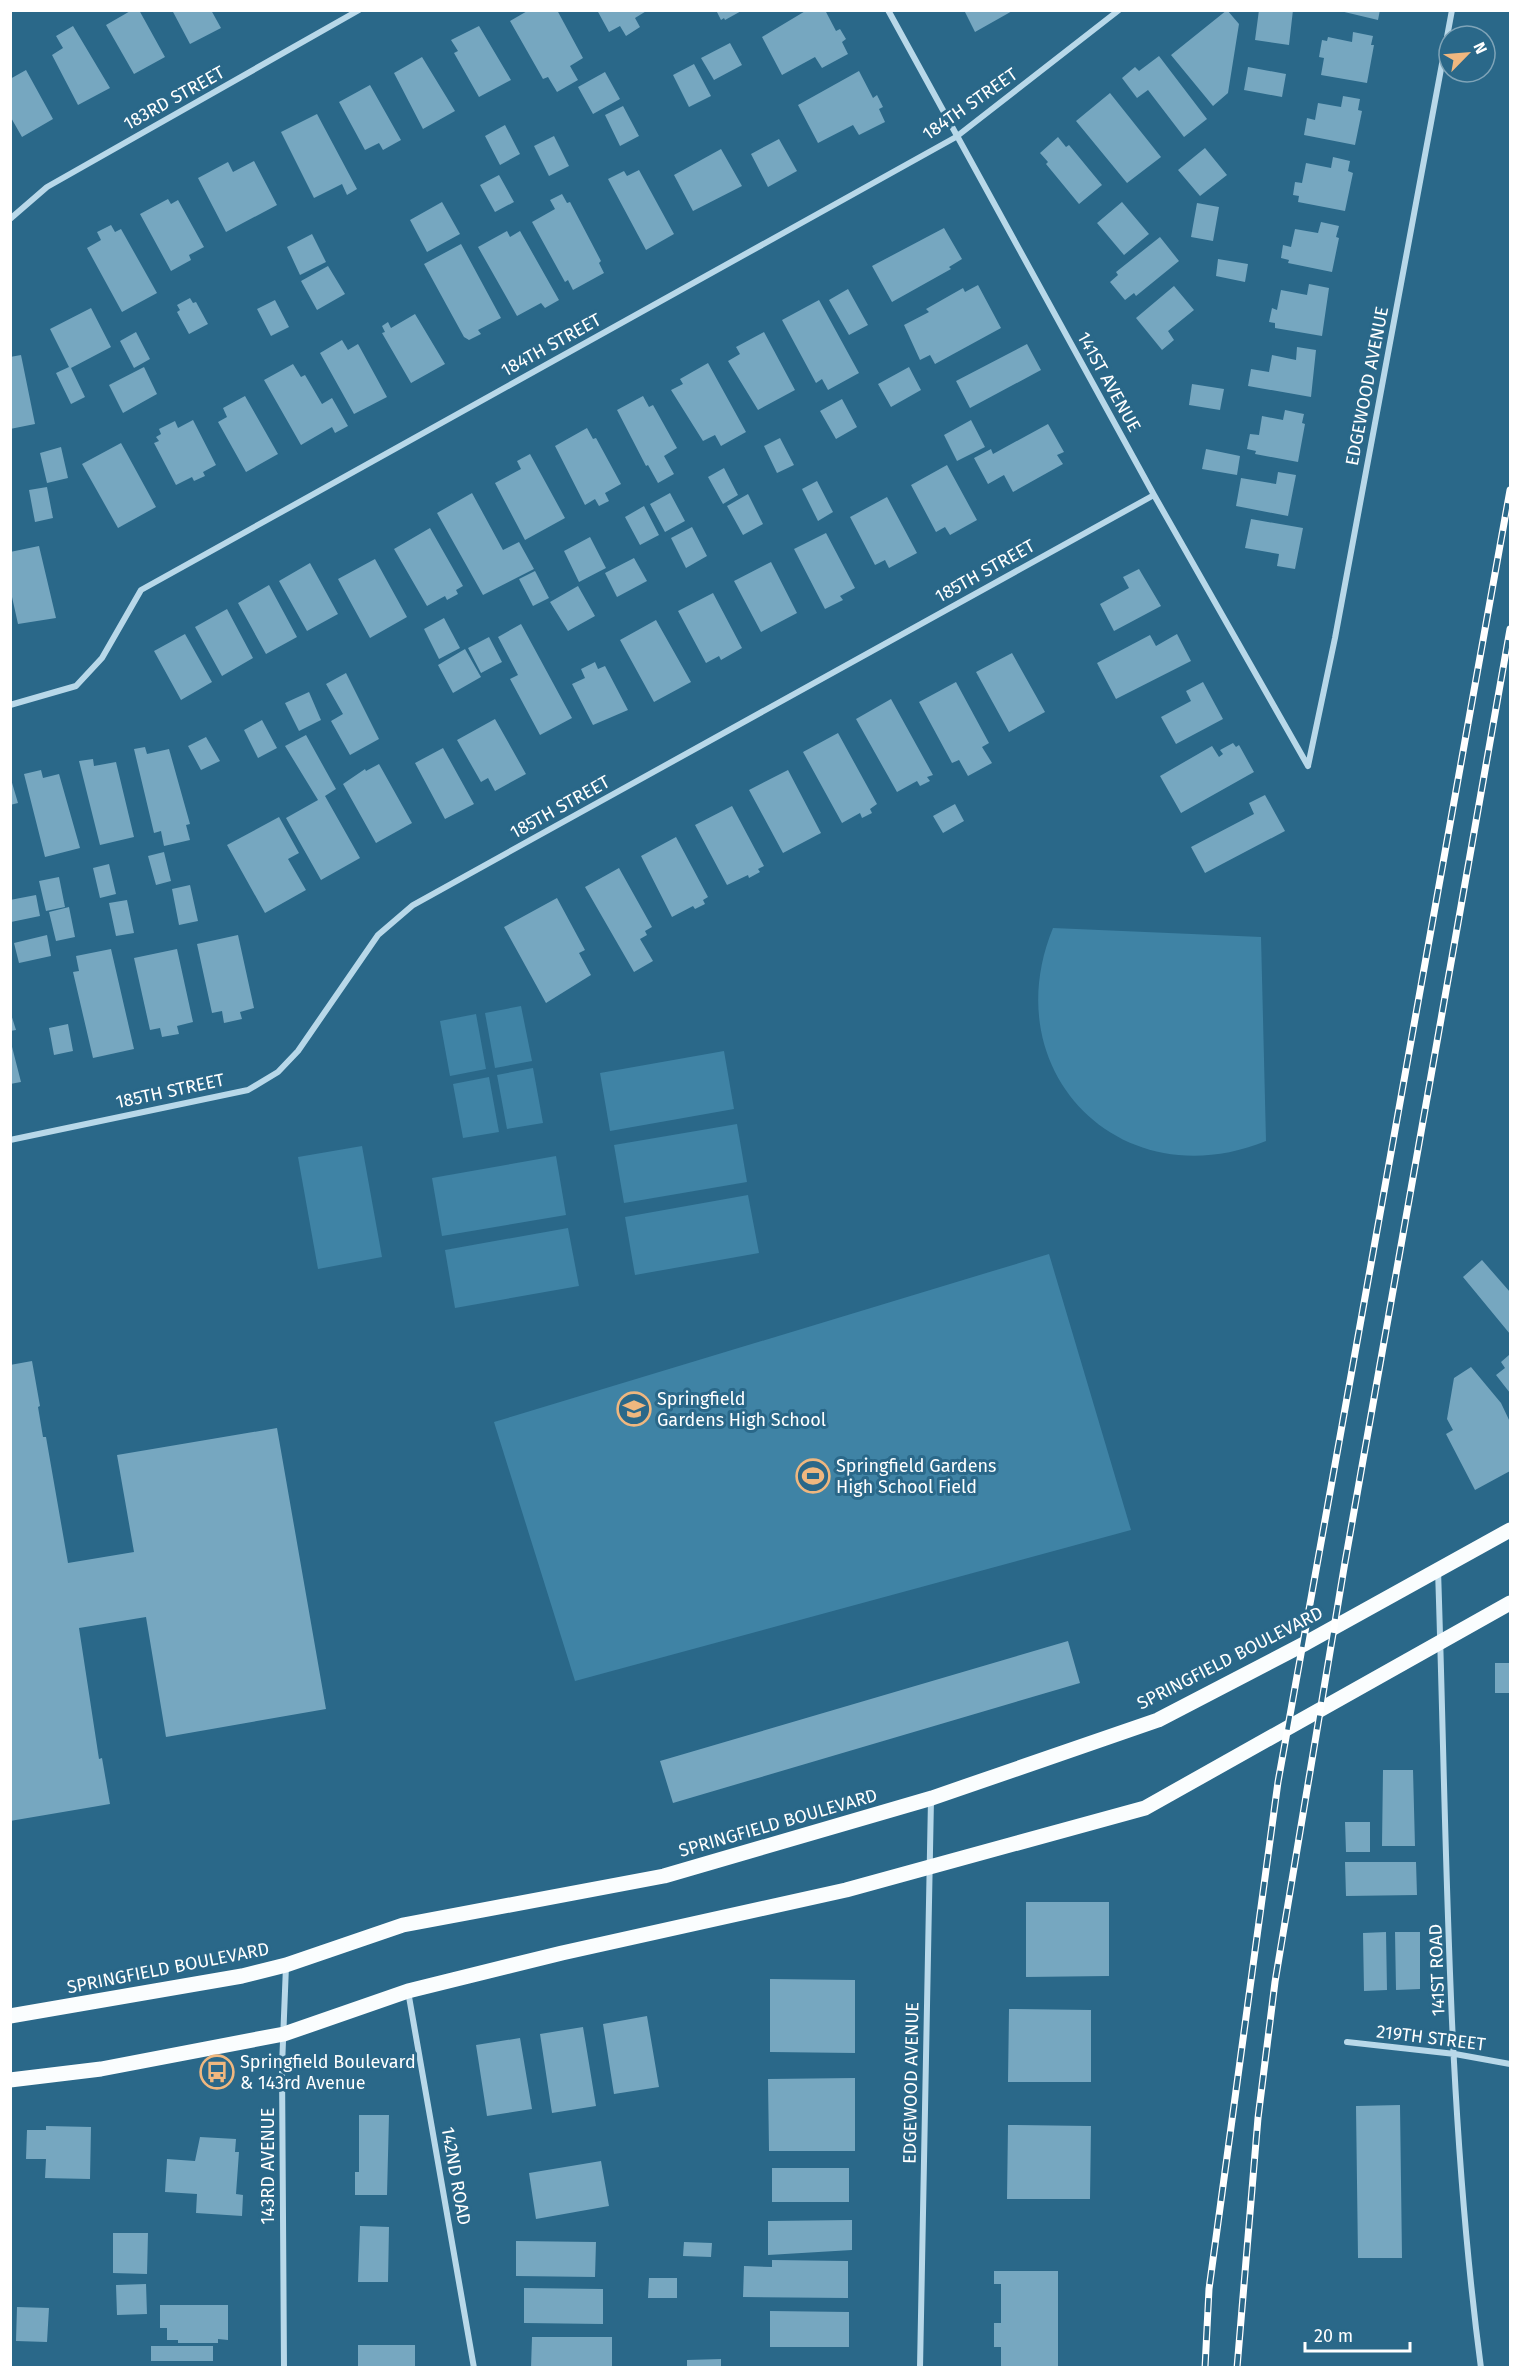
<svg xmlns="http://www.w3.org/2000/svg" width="1521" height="2378" viewBox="0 0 1521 2378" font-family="'Fira Sans',sans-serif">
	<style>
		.green { fill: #3f83a5 }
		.building { fill: #76a7c0 }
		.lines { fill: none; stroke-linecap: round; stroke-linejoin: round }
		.street { stroke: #b8d8e9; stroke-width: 6 }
		.primary { stroke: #fafdfe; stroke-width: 15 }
		.rail-casing { stroke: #fff; stroke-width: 7 }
		.rail { stroke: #2a6889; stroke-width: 4.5; stroke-dasharray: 14; stroke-linecap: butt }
		.labels { text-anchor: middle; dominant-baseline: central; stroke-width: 6; stroke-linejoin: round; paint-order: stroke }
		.street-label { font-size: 18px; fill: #fff; stroke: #2a6889 }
		.poi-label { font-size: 18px; fill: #fff; stroke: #2a6889; text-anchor: start }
	</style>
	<rect width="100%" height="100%" fill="#2a6889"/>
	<path class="green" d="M1053,928l208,9 5,204c-145,59 -272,-69 -213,-213z
		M521,1006l11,55 -37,7 -10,-55z
		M476,1014l10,55 -36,7 -10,-55z
		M724,1051l10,58 -124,22 -10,-58z
		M533,1068l10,55 -36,6 -10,-54z
		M489,1077l10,55 -36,6 -10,-54z
		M737,1124l10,58 -123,21 -10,-58z
		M362,1146l20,111 -64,12 -20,-112z
		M556,1156l10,59 -124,21 -10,-58z
		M748,1195l11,58 -124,22 -10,-58z
		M568,1228l11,58 -124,22 -10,-58z
		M1049,1254l82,276 -556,151 -81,-259z"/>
	<path class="building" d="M132,10h7l26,47 -31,17 -28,-49z
		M172,10h39l10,18 -31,16z
		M529,10h28l26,48 -13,8 8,14 -21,12 -9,-15 -5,2 -33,-58z
		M597,10h51l-13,8 5,9 -14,9 -6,-10 -11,6z
		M716,10h27l-18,10 -1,-2 -3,2z
		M807,10h18l11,21 4,-2 6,10 -4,3 6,12 -26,14 -7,-11 -33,18 -20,-38z
		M964,10h50l-39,22z
		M1227,10l12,14 -11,69 -15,13 -42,-51z
		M1259,10h34l-4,35 -34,-5z
		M1336,10h44l-2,10z
		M73,26l37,62 -32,17 -26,-50 11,-7 -7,-12z
		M479,26l32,54 -32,17 -25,-44 4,-2 -7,-11z
		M1353,32l20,4 -2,9h3l-7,38 -46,-8 3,-17 -5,-1 3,-17 5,1 1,-4 24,5z
		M730,43l12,22 -28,15 -13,-22z
		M1159,56l48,63 -23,18 -36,-47 -11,8 -15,-20 13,-11 4,4z
		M422,57l33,54 -32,18 -29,-56z
		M694,64l17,32 -22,11 -16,-32z
		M1248,67l38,7 -4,23 -38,-7z
		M26,70l27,49 -31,18 -12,-21v-37z
		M859,71l14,27 4,-3 6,12 -4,2 6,13 -26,13 -6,-10 -35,18 -20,-38z
		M605,72l15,27 -27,15 -15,-27z
		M370,85l31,55 -18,10 -4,-7 -14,7 -26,-48z
		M1110,93l51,64 -34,26 -51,-62z
		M1343,96l17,3 -2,11 4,1 -7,34 -51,-10 3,-17 8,2 3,-17 23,4z
		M623,106l16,30 -19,10 -15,-31z
		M317,114l40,75 -10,6 -5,-11 -28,14 -33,-66z
		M505,125l15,29 -20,11 -15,-29z
		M554,136l15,30 -20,10 -15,-30z
		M1058,137l8,10 3,-2 33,40 -23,19 -33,-40 2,-2 -8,-9z
		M779,139l18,32 -29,16 -17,-33z
		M1205,148l22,27 -27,21 -22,-26z
		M721,149l21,37 -49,25 -19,-36z
		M1333,157l17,4 -2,10 5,2 -8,38 -47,-9 1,-6 -6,-1 2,-13 7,1 4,-20 25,5z
		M254,161l23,44 -51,27 -28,-54 30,-16 5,10z
		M639,170l35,64 -28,16 -38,-71 16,-8 3,5z
		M499,175l15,27 -19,10 -15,-27z
		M562,194l5,9 3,-1 31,59 -2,2 5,10 -31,17 -5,-10 -3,2 -33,-60 23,-13 -5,-9z
		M168,199l3,5 7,-4 26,47 -15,8 2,5 -20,11 -31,-57z
		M442,202l18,32 -33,18 -17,-32z
		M1122,202l27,32 -25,21 -27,-32z
		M1197,203l22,4 -6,34 -22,-4z
		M1321,222l18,4 -3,11 3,1 -7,34 -44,-9 1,-3 -8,-2 2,-13 8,2 4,-18 23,4z
		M111,225l4,7 6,-3 36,64 -35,19 -35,-64 14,-8 -4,-8z
		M944,228l18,31 -13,8 2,2 -59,33 -20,-36z
		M507,231l3,6 10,-6 39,69 -14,8 -4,-5 -24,13 -39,-69z
		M312,234l14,28 -26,13 -13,-28z
		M1160,237l19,24 -43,35 -2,-3 -9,7 -15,-18 8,-7 -2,-3z
		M461,244l40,74 -23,12 3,4 -12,6 -5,-3 -40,-73z
		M1218,259l30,5 -3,18 -29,-6z
		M328,266l17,28 -28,16 -16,-29z
		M1309,284l20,4 -7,48 -47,-8v-5l-6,-1 3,-14 5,2 4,-20 26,5z
		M978,285l23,43 -66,36 -5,-9 -10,5 -16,-35 25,-13 -3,-3 37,-21 2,4z
		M1174,286l20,24 -26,21 6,9 -12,10 -26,-32z
		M848,289l20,36 -19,10 -20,-35z
		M190,298l3,5 3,-1 12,22 -19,10 -12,-22 3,-2 -3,-5z
		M275,300l14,27 -18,9 -14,-27z
		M819,300l40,73 -31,17 -6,-11 -6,4 -34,-63z
		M91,308l20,39 -40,21 14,29 -14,7 -15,-31 13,-6 -19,-38z
		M415,314l30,50 -34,19 -29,-50 3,-1 -3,-6 6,-4 3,6z
		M136,332l14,27 -16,9 -14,-27z
		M764,332l31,58 -37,20 -30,-49 12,-7 -4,-7z
		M342,340l6,10 10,-6 29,53 -33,17 -34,-61z
		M1027,344l14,26 -71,38 -14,-27z
		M1297,347l19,3 -5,47 -63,-11 3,-17 18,3 3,-17 24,5z
		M21,355l14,69 -25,5v-72z
		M708,363l38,69 -25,14 -6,-11 -12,6 -32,-51 12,-6 -3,-5z
		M293,364l8,13 4,-2 17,29 10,-6 16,28 -13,7 -3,-6 -31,18 -37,-65z
		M144,367l13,27 -34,19 -14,-28z
		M909,367l12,23 -30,17 -13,-23z
		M1192,384l32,5 -4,21 -31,-5z
		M245,396l33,58 -32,18 -28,-50 9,-5 -4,-9z
		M643,396l6,11 4,-2 24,43 -13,8 10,18 -16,9 -10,-18 -2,1 -29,-56z
		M842,399l15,28 -21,12 -16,-28z
		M1285,410l19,4 -2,9 3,1 -7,38 -43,-8 1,-3 -9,-2 3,-15 9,1 3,-19 21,4z
		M193,420l23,45 -13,7 2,4 -11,5 -2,-4 -16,8 -22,-42 5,-2 -3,-4 5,-3 -2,-5 16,-8 3,7z
		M971,420l14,27 -28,14 -13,-26z
		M1048,424l16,28 -7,3 6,9 -50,28 -9,-17 -16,9 -14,-26 17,-9 2,5z
		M587,428l6,11 3,-1 25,46 -16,9 4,8 -10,5 -4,-7 -10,6 -30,-59z
		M780,438l14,27 -17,8 -13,-27z
		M121,443l35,64 -38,21 -36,-64z
		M61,447l7,31 -21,5 -7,-30z
		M1206,449l34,7 -3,19 -35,-6z
		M530,454l35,64 -40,22 -30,-57 26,-14 -4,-8z
		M947,465l30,55 -27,15 -5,-8 -9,5 -25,-47z
		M724,468l14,27 -15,9 -15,-27z
		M1278,472l18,3 -8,41 -52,-10 5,-28 35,6z
		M817,481l16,31 -15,9 -16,-32z
		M47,487l6,31 -18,4 -6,-32z
		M472,493l31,57 16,-8 15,27 -51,26 -46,-82z
		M670,493l15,28 -20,11 -15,-28z
		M748,494l15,30 -20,11 -16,-29z
		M887,497l30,56 -28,15 -4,-8 -10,5 -25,-48z
		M644,506l15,29 -19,10 -15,-28z
		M1251,519l52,9 -8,41 -18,-3 2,-12 -34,-6z
		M692,527l15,29 -21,12 -15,-30z
		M430,528l33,58 -7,4 2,4 -11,6 -2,-4 -18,10 -33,-57z
		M826,533l29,55 -15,8 3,4 -18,9 -31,-60z
		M590,537l16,31 -27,14 -15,-31z
		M39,546l17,72 -38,6 -8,-36v-36z
		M634,558l13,23 -30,16 -12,-24z
		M375,559l32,58 -37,21 -32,-59z
		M771,562l26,51 -36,19 -27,-51z
		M310,563l28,51 -31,17 -28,-50z
		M1139,569l22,37 -47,25 -14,-27 29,-16 -6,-11z
		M535,571l14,27 -16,8 -14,-27z
		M269,585l28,52 -31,17 -28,-51z
		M578,586l17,30 -27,15 -18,-29z
		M713,593l29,55 -21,12 -2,-4 -13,7 -28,-52z
		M227,609l26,49 -31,18 -27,-49z
		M444,618l16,30 -21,11 -15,-30z
		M656,620l35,62 -37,20 -34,-62z
		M521,624l51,94 -32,17 -30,-56 8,-4 -20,-38z
		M185,634l27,48 -31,18 -27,-49z
		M1177,634l14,27 -75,38 -19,-36 53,-28 6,11z
		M489,637l13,25 -21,11 -13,-25z
		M465,649l16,28 -28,16 -15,-28z
		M1012,653l33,59 -36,20 -33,-60z
		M595,662l3,7 7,-3 23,44 -35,15 -21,-41 13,-6 -4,-9z
		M346,673l33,66 -29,16 -19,-34 12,-7 -17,-30z
		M956,682l33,61 -7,4 10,16 -24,13 -9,-16 -7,3 -33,-61z
		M1203,682l20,37 -47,25 -15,-27 30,-16 -5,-10z
		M309,692l12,28 -22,11 -14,-28z
		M891,699l42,76 -6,2 3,4 -10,5 -3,-5 -20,11 -41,-73z
		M495,719l31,55 -31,17 -7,-13 -7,4 -24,-42z
		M262,720l15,28 -19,10 -14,-28z
		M838,733l39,71 -7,5 2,4 -10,5 -2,-5 -18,10 -39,-71z
		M306,735l30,54 -11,7 35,62 -39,22 -35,-62 32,-18 -33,-54z
		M206,737l14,24 -19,9 -13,-24z
		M1233,743l3,4 3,-2 15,27 -73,41 -21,-37 52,-30 7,11 4,-3 -3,-4z
		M145,747l2,7 22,-5 21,75 -4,1 4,15 -26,6 -3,-15 -7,2 -20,-84z
		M443,748l31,56 -29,15 -30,-56z
		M93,759l1,7 22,-4 18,75 -34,8 -21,-84z
		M379,764l33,59 -36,20 -33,-59 22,-15 1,2z
		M41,770l2,8 16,-4 21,74 -35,9 -21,-83z
		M788,770l33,63 -38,20 -34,-63z
		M10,776l8,27 -8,2z
		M1265,795l20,36 -80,42 -14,-26 63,-33 -5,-11z
		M955,804l9,17 -21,12 -10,-17z
		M732,806l32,60 -6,3 2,3 -11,6 -1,-3 -21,10 -32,-60z
		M279,817l20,36 -11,6 18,31 -41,23 -38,-68z
		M676,837l32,60 -5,3 2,4 -10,5 -2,-3 -21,11 -31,-61z
		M164,852l7,29 -15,4 -8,-29z
		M109,864l7,30 -16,4 -7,-30z
		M619,868l33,59 -7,4 2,4 -7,4 13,22 -19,11 -49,-85z
		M59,877l6,30 -19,4 -7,-30z
		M190,885l8,36 -19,4 -7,-36z
		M36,895l4,21 -29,6 -1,-22z
		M557,898l28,52 -6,3 12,22 -45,28 -42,-76z
		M127,900l7,33 -18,3 -7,-33z
		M69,907l6,30 -19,4 -7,-29z
		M47,935l4,21 -32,7 -5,-20z
		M238,935l16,73 -14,4 2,7 -18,4 -2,-12 -10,2 -15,-69z
		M111,949l23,100 -41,9 -20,-86 6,-1 -3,-15z
		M177,949l16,73 -16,4 2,8 -17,3 -2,-9 -10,2 -16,-72z
		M10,1011l6,19 -6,1z
		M68,1024l5,27 -19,4 -5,-27z
		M10,1039l11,43 -11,2z
		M1482,1260l28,32v42l-47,-57z
		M1509,1355l1,2v36l-14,-18 9,-7 -4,-6z
		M32,1361l8,45 -2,1 5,30h3l22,126 66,-11 -17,-97 160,-27 49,281 -160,28 -20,-120 -67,11 20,131 3,-1 8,46 -100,17v-456z
		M1471,1367l30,36 9,19v49l-35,19 -29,-56 7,-4 -6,-11 7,-41z
		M1068,1641l12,42 -407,120 -13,-42z
		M1495,1663h15v30h-15z
		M1383,1770h30l2,76h-33z
		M1345,1822h25v30h-24z
		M1345,1862h71l1,33 -71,1z
		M1026,1902h83v74l-83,1z
		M1386,1932l1,58 -23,1 -1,-58z
		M1395,1932h25v57l-24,1z
		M770,1979l85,1v73l-85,-1z
		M1009,2009l82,1v72h-83z
		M647,2016l12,71 -45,7 -11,-70z
		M583,2027l13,79 -44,7 -12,-79z
		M520,2038l12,71 -45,7 -11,-71z
		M855,2078v73h-86l-1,-72z
		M1400,2105l2,153h-44l-2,-152z
		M359,2115h30l-2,80h-32v-23h4z
		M1008,2125l83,1 -1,73h-83z
		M46,2126l45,1 -1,52 -45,-1 1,-19h-20l1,-29h19z
		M200,2137l36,2 -1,13h4l-3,42 7,1 -1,21 -46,-3 1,-19 -32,-2 2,-33 28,2z
		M601,2161l8,45 -73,13 -7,-46z
		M772,2168h77v34h-77z
		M852,2220v30l-84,5v-34z
		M360,2226l29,1 -1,55h-30z
		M113,2233h35l-1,41 -34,-1z
		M516,2241l80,1 -1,35 -79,-1z
		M684,2242l28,1 -1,14 -28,-1z
		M772,2260l76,1v37l-105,-1 1,-31 28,1z
		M994,2271h64v97h-57v-21h-7v-24h7v-39h-7z
		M649,2278h28v20h-29z
		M146,2284l1,30 -30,1 -1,-30z
		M524,2288l79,1v35l-79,-1z
		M160,2305h68v35l-10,-1v4h-40v-3h-11v-12h-7z
		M17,2307l32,1 -2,34 -31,-1z
		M770,2311l79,1v35h-79z
		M532,2337h80v31h-81z
		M358,2345h57v23h-57z
		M151,2346h62v15h-62z
		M721,2359v9h-34v-8z"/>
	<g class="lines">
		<path class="street" d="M888,10l266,485 154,271
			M10,219l37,-32 312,-177
			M10,705l66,-19 26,-28 39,-68 815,-453 163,-127
			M1308,766l27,-128 117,-628
			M10,1140l238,-50 30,-18 20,-21 80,-116 35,-30 741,-410
			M1438,1570c9,265 8,534 43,798
			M408,1991l66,377
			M1347,2042l108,12 55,10
			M284,2368l-2,-302 4,-100
			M920,2368l11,-569"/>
		<path class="primary" d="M10,2016l232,-40 44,-11 117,-40 261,-49 268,-78 226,-78 148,-77 204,-113
			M10,2080l91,-11 183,-35 124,-43 154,-38 284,-63 299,-82 365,-205"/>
		<defs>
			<path id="rail" d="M1205,2368l4,-79 69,-507 232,-1292
				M1237,2368l21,-250 17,-136 69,-414 166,-939"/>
		</defs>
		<use href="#rail" class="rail-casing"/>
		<use href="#rail" class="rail"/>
	</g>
	<defs>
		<symbol id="school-ring" viewBox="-11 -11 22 22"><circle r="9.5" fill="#2a6889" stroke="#efb77f" stroke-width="1.5"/><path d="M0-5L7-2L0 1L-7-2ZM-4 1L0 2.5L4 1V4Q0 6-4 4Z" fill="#efb77f"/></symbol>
		<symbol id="stadium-ring" viewBox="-11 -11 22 22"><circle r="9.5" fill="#2a6889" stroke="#efb77f" stroke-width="1.5"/><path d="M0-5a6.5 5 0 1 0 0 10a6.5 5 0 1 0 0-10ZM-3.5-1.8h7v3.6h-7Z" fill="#efb77f"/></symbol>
		<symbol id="bus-ring" viewBox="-11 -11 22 22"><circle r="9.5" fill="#2a6889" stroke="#efb77f" stroke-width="1.5"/><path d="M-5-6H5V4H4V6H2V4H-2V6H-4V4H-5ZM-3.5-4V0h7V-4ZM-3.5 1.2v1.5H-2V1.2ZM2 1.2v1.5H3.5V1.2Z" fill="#efb77f"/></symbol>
	</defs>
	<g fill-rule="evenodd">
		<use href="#school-ring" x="615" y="1390" width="38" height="38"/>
		<use href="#stadium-ring" x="794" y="1457" width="38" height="38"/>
		<use href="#bus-ring" x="198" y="2053" width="38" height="38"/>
	</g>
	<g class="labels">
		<g class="street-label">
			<text transform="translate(174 98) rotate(-29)">183RD STREET</text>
			<text transform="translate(970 104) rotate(-35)">184TH STREET</text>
			<text transform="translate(551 345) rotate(-29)">184TH STREET</text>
			<text transform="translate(1109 382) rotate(61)">141ST AVENUE</text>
			<text transform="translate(1367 386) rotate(-79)">EDGEWOOD AVENUE</text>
			<text transform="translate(985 571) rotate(-29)">185TH STREET</text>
			<text transform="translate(560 807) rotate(-29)">185TH STREET</text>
			<text transform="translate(170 1091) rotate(-12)">185TH STREET</text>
			<text transform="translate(1230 1658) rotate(-27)">SPRINGFIELD BOULEVARD</text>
			<text transform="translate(778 1823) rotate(-16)">SPRINGFIELD BOULEVARD</text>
			<text transform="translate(168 1968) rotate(-11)">SPRINGFIELD BOULEVARD</text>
			<text transform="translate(1437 1970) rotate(-92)">141ST ROAD</text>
			<text transform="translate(1431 2038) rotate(7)">219TH STREET</text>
			<text transform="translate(911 2083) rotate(-89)">EDGEWOOD AVENUE</text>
			<text transform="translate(268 2166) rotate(-90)">143RD AVENUE</text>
			<text transform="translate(456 2176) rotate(80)">142ND ROAD</text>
		</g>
		<g class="poi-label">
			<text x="657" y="1399">Springfield<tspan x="657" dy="21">Gardens High School</tspan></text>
			<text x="836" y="1466">Springfield Gardens<tspan x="836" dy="21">High School Field</tspan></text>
			<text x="240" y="2062">Springfield Boulevard<tspan x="240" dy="21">&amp; 143rd Avenue</tspan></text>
		</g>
	</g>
	<rect width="1521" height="2378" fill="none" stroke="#ffffff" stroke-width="24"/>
	<g transform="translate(1467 54) rotate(65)"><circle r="28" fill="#2a6889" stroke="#7fa4b8" stroke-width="1.5"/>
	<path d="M0-4.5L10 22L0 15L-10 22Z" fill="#efb77f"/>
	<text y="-9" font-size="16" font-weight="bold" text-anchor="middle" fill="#ffffff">N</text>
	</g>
	<path d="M1305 2342v9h105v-9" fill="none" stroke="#ffffff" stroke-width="3"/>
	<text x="1314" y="2342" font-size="18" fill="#ffffff" stroke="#2a6889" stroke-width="4.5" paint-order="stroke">20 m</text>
</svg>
